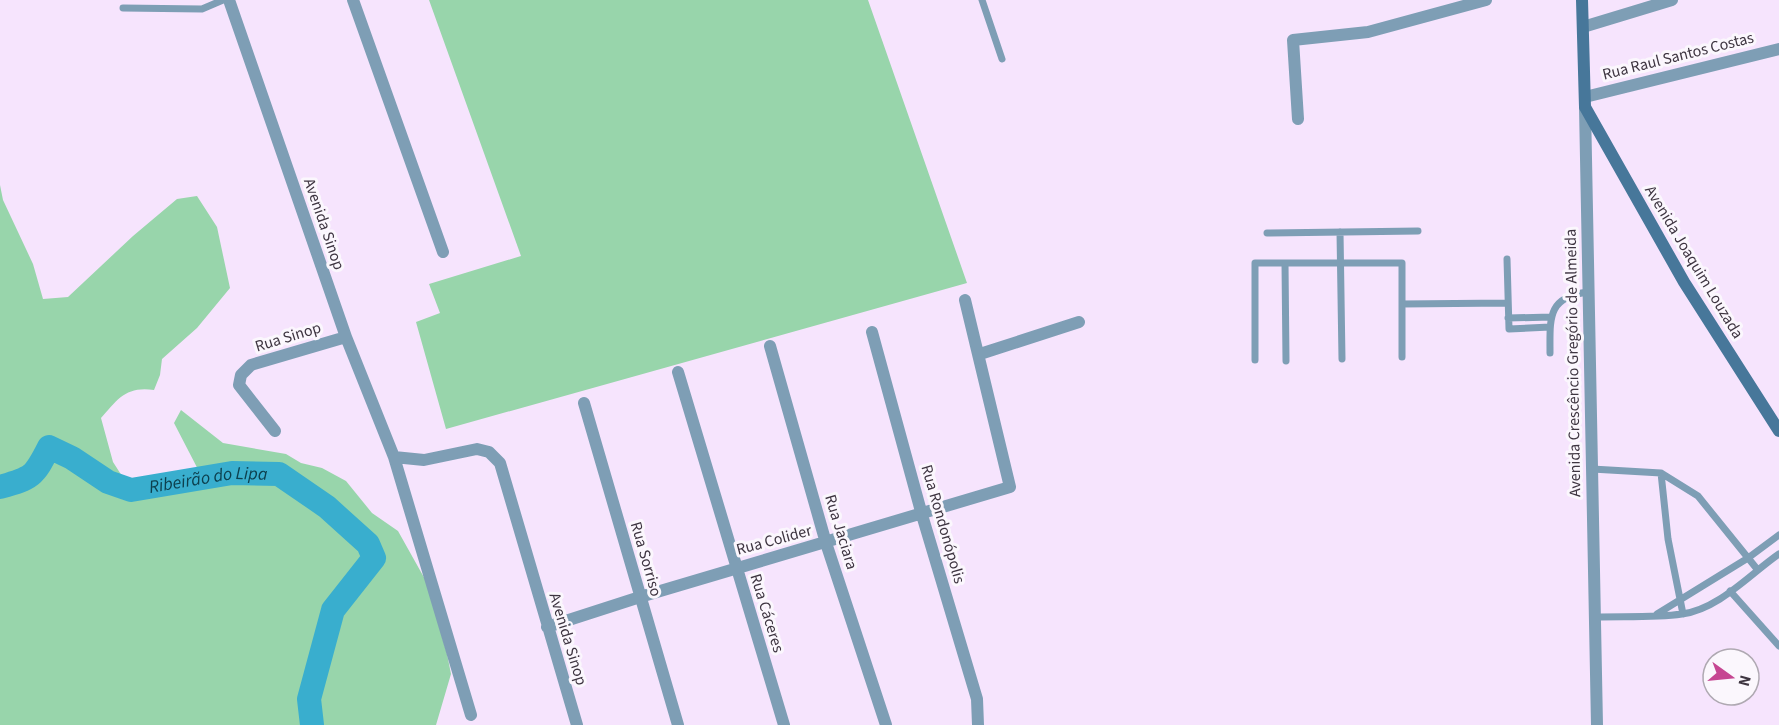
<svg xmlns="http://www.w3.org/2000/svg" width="1779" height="725" viewBox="0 0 1779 725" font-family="'Source Sans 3',sans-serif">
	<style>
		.green { fill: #98d5ab }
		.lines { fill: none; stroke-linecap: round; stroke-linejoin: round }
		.river { stroke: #39aece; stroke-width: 24 }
		.service { stroke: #7e9eb5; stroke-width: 7 }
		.minor { stroke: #7e9eb5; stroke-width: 12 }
		.tertiary { stroke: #7e9eb5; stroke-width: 12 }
		.secondary { stroke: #47779a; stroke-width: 12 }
		.labels { text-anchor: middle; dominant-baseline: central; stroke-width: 6; stroke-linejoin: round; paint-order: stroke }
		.street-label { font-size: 16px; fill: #3e3541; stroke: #fbf7fd }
		.water-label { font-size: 18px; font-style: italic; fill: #0d404e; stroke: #fbf7fd }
	</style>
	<rect width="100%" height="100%" fill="#f6e4fd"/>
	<path class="green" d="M429,0h439l99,283 -521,146 -30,-107 24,-9 -11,-29 92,-28z
		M0,185l3,15 30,64 10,35 25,-2 65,-61 44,-37 20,-3 20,31 13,61 -33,40 -35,31 -2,16 -6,15c-28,-4 -36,9 -53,28l12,44 18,28 72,-11 -29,-56 7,-13 42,33 63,11 15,9 21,5 24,13 26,32 26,18 28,50 21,73 4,20 -15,51h-436z"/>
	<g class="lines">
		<path class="river" id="s1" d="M0,487c32,-9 34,-10 49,-40l23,11 36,24 23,8 101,-17 47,1 48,33 41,37 6,14 -41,52 -24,89 3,26"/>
		<path class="service" d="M982,0l20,59
			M123,8l79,1 21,-9
			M1340,232l2,127
			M1267,233l151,-2
			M1507,259l2,70 41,-2
			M1285,263l1,98
			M1402,304l106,-1
			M1508,318l43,-1
			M1550,353c0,-35 -3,-56 38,-61
			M1255,360v-97h147v94
			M1592,469l69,4 37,23 59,73
			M1661,473l7,66 15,75
			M1730,591l49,55
			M1657,614l91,-56 31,-23
			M1595,617c28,-1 59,1 87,-3 37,-5 68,-40 97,-60"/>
		<path class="minor" d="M229,0l117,337 48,120 77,258
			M353,0l90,252
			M1583,27l89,-27
			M1585,97l194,-48
			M1298,119l-5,-79 75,-8 118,-32
			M872,332l50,183 55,184 1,26
			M770,346l56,197 60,182
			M980,354l99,-32
			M678,372l106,353
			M584,403l94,322
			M275,431l-36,-46 2,-10 10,-10 95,-28
			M394,457l30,3 53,-11 12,3 11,11 77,262
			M547,627l93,-30 370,-110 -45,-187"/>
		<path class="tertiary" d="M1585,107l12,618"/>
		<path class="secondary" d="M1582,0l3,107 99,175 95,149"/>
	</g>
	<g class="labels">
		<g class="street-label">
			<text transform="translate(1678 56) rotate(-14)">Rua Raul Santos Costas</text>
			<text transform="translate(324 224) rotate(71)">Avenida Sinop</text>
			<text transform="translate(1694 262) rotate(59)">Avenida Joaquim Louzada</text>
			<text transform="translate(288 337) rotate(-17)">Rua Sinop</text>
			<text transform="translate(1573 363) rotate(-91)">Avenida Crescêncio Gregório de Almeida</text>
			<text transform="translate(943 524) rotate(74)">Rua Rondonópolis</text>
			<text transform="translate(841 532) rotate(73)">Rua Jaciara</text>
			<text transform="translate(774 540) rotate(-15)">Rua Colider</text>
			<text transform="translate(646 559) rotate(74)">Rua Sorriso</text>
			<text transform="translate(767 613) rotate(73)">Rua Cáceres</text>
			<text transform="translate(568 639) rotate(73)">Avenida Sinop</text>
		</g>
		<g class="water-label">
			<text stroke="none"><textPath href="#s1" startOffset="238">Ribeirão do Lipa</textPath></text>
		</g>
	</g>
	<g transform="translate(1731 677) rotate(105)"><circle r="28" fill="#fbf7fd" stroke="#afa9b2" stroke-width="1.5"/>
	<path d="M0-4.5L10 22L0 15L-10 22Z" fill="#c64692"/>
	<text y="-9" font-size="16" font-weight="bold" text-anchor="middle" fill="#3e3541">N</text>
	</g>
</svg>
